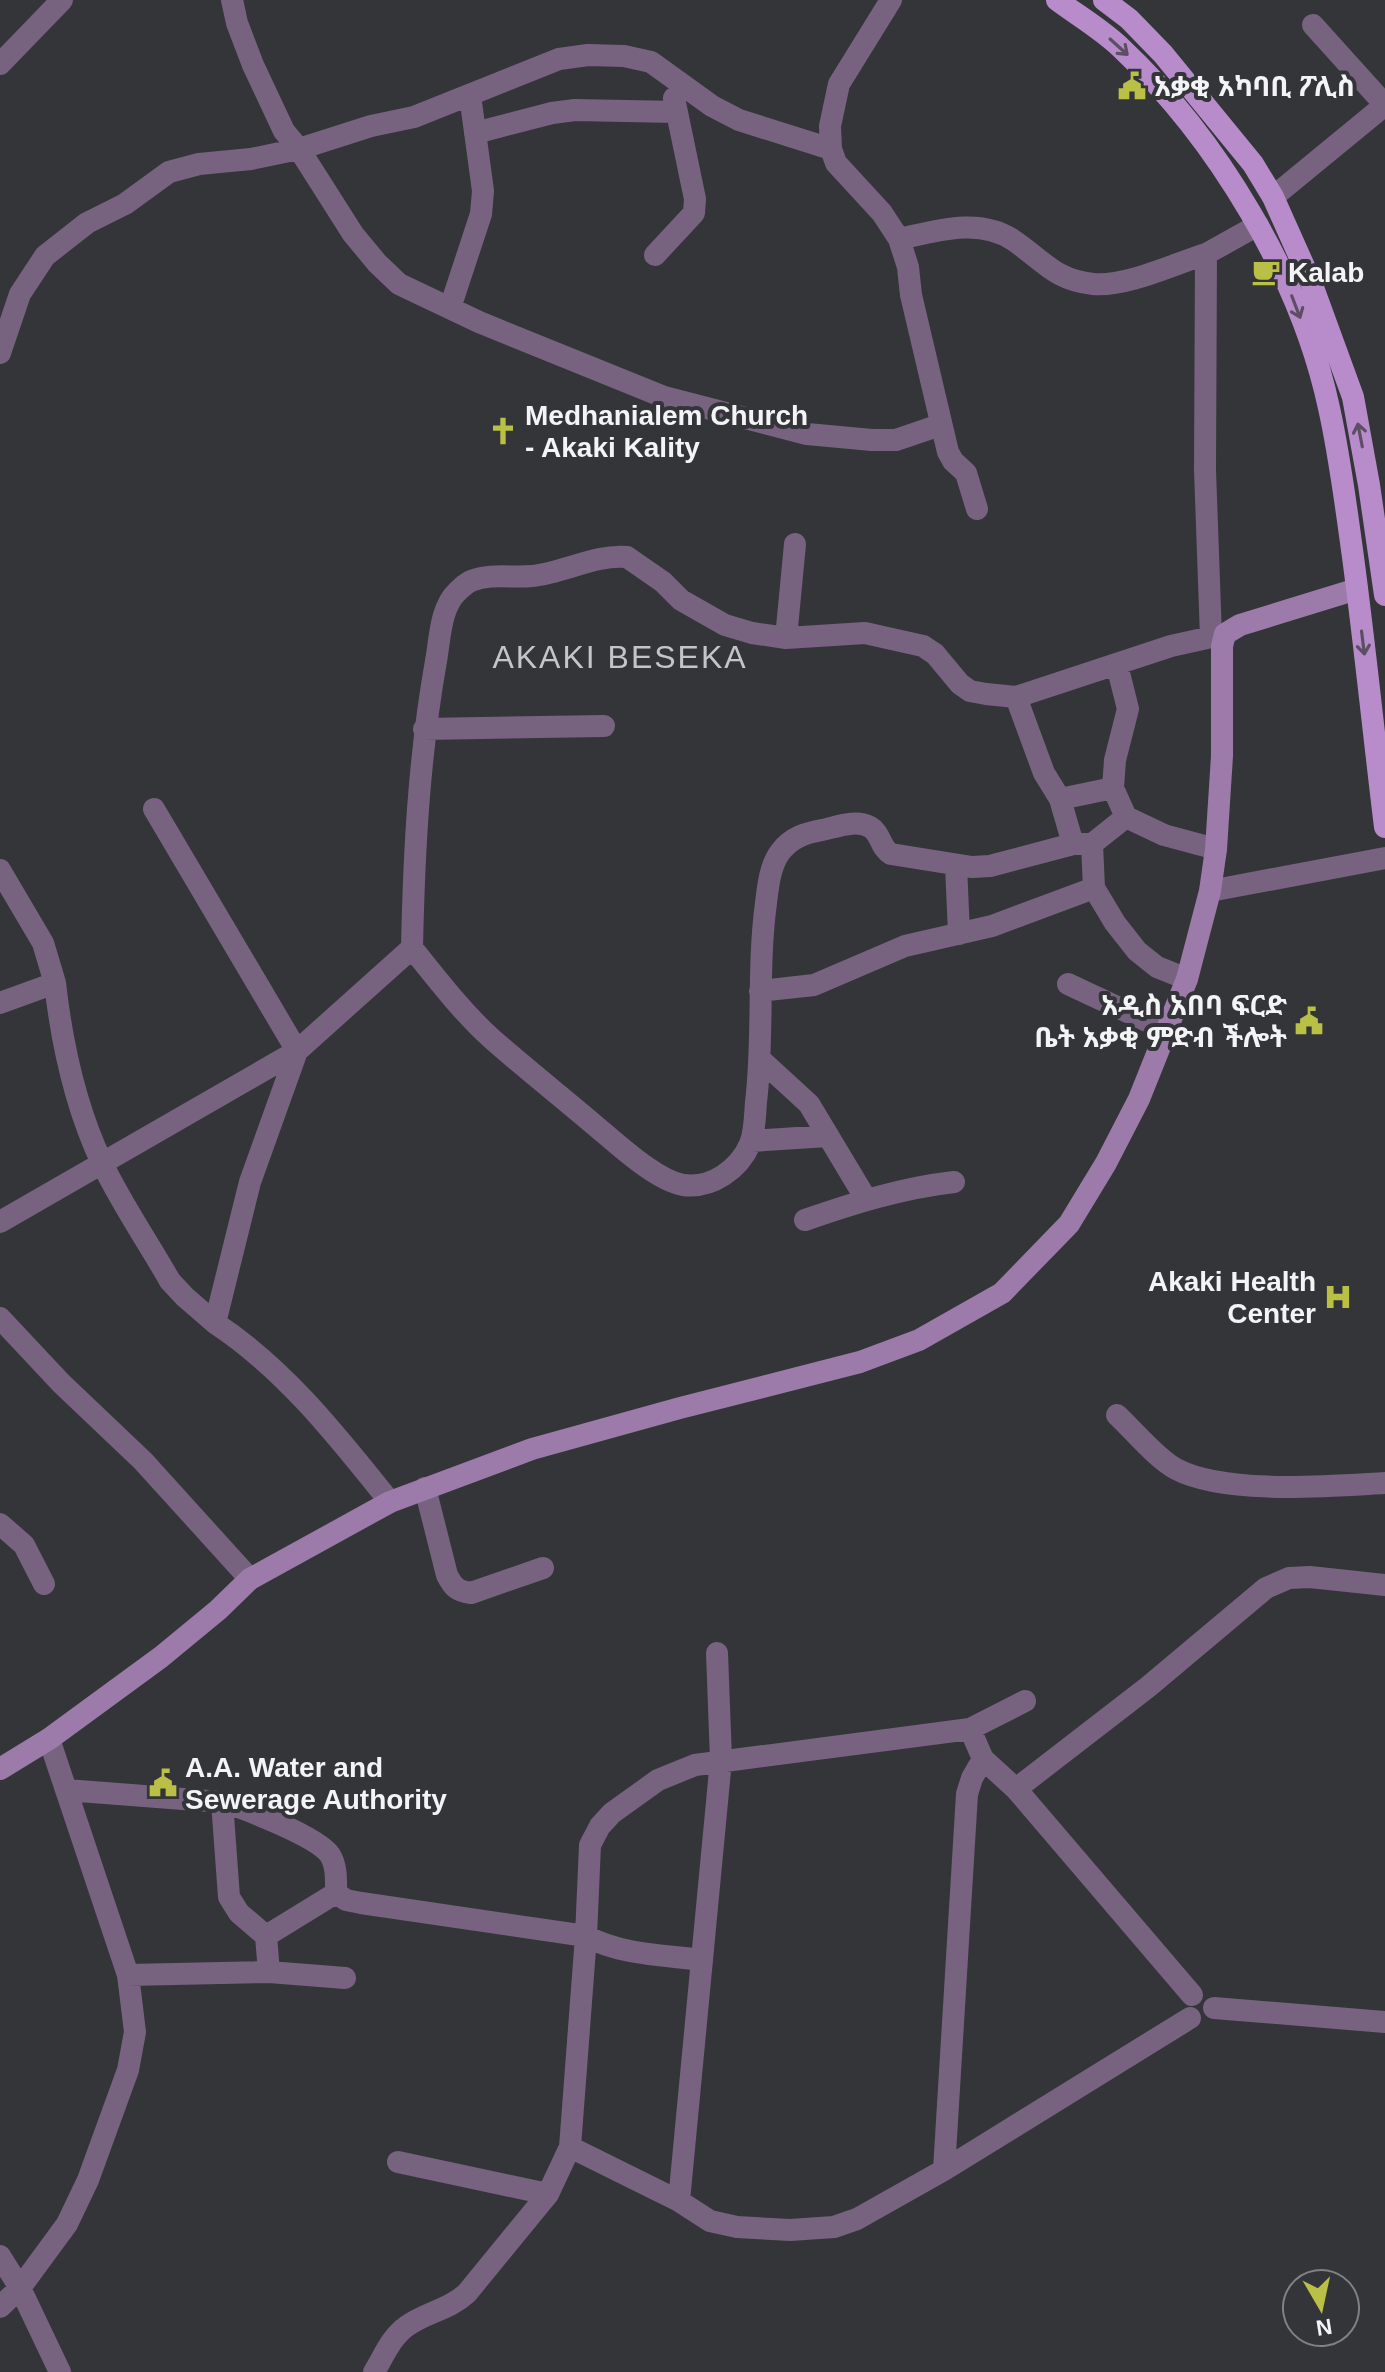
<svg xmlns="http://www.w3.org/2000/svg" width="1385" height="2372" viewBox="0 0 1385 2372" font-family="Helvetica,'Noto Sans Ethiopic',sans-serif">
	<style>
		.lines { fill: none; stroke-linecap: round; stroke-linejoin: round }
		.minor { stroke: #776280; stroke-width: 22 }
		.secondary { stroke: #9c7aaa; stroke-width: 22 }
		.primary { stroke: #b88cca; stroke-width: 22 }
		.oneway { stroke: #5c4f64 }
		.labels { text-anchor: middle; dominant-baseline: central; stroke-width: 8; stroke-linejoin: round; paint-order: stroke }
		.poi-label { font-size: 28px; font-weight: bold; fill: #f4f4f6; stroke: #343538; text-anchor: start }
		.quarter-label { font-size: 32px; letter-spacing: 2px; fill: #c4c4c9; stroke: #343538 }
	</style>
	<rect width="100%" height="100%" fill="#343538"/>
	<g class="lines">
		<path class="minor" d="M232,0l5,23 16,42 31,66 15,18 54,85 24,29 22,21 80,38 185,75 143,37 65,6h24l44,-15
			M891,0l-52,84 -9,42 1,23 5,14 46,50 17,26 9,28 3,28 37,157 5,9 13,12 11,36
			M1313,25l72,80
			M0,64l62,-64
			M475,133l77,-20 23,-3 102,2
			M1273,197l112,-92
			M899,239c37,-8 80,-22 114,1 30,20 41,40 80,44 33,3 81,-20 113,-30
			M655,255l39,-42 1,-14 -21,-101
			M450,308l31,-94 2,-23 -13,-96
			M0,353l20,-59 25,-38 42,-33 38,-19 44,-32 30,-8 52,-5 48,-10 72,-23 43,-9 145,-58 29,-4 36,1 27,6 61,44 27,14 92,29
			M1211,637l-6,-167 1,-216 52,-29
			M786,638l9,-94
			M1117,665l11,44 -13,51 -2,28 13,29 38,18 52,14
			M1016,697l28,76 16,26 13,45
			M424,729l180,-3
			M1060,799l53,-11
			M154,809l143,242 -47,131 -35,141c70,46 123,114 175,179
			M1126,817l-34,27h-19l-83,22 -18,1 -81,-13c-11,-6 -10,-21 -21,-27 -14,-8 -33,0 -48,3 -16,3 -30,7 -41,21 -11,14 -13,35 -15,52 -9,66 -2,133 -10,199 -1,13 -1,30 -6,42 -11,25 -38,45 -67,41 -27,-5 -63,-39 -85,-57 -35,-30 -72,-59 -106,-89 -30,-27 -55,-60 -80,-91 2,-97 7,-191 24,-287 4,-21 4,-53 21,-69 4,-4 9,-9 14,-11 20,-8 40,-3 61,-5 32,-3 63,-22 95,-19l36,25 18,18 44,25 27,8 34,5 79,-5 58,13 12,8 25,30 10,7 16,3 30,3 155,-51 54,-12
			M1092,844l2,44 21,35 22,28 20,16 30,12
			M956,865l3,69
			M0,870l43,73 12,40 -55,20
			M1210,891l175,-33
			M55,983c7,62 20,123 47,180 19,40 46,79 68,118l15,16 30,26
			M1068,984l98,46
			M760,991l54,-6 91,-39 87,-20 102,-38
			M761,1060l48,44 57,95
			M752,1141l76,-5
			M805,1220c49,-17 97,-32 149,-38
			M0,1222l297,-171 115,-103
			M0,1318l61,65 82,78 107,118
			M1117,1415c17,16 40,44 59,54 50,26 153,17 209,14
			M425,1488l22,87c6,12 10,16 24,18l72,-25
			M0,1524l24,21 20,39
			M970,1729l13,30 33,30 176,206
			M1016,1789l132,-102 118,-99 23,-10 21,-1 75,8
			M66,1790l156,12c22,6 96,35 108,53 7,11 6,26 6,38
			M222,1802l7,95 10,16 27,23 3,36
			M336,1893l10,7 15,3 225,33c35,19 77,19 116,24
			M266,1936l70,-43
			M128,1975l141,-3 76,6
			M1214,2008l171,14
			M570,2147l109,54 31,20 27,6 53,3 44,-3 23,-8 87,-49 246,-152
			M398,2162l150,32
			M944,2170l23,-376 5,-16 11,-19
			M679,2201l42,-441 -4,-107
			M0,2256l20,32 40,84
			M0,2307l20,-19 47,-64 21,-44 40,-110 7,-38 -7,-57 -79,-236
			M374,2372c10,-16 17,-35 33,-46 19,-14 42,-16 60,-33l81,-99 22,-47 16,-211 4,-91 10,-19 12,-13 46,-33 37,-15 275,-36 55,-28"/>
		<path class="secondary" d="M0,1769l49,-30 112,-82 57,-47 32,-31 140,-77 142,-53 148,-41 180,-46 59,-22 83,-47 67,-69 37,-61 33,-64 48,-120 23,-88 6,-42 6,-93v-110l3,-12 15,-9 117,-36"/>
		<path class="primary" d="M1057,0c20,15 44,29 63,47 97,91 181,230 209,361 11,49 17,99 24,149 12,90 21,180 32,270
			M1104,0l25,19 34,35 90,110 20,33 38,85 42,115 16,88 16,110"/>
	</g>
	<defs><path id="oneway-shaft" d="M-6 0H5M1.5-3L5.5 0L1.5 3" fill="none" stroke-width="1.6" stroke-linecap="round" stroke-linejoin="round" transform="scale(2)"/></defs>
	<g class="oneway">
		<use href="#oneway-shaft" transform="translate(1119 47) rotate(42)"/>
		<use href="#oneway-shaft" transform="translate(1296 307) rotate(69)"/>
		<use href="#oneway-shaft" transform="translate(1360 435) rotate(-101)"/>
		<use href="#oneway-shaft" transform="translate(1363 643) rotate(83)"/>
	</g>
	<defs>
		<symbol id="civic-bare" viewBox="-9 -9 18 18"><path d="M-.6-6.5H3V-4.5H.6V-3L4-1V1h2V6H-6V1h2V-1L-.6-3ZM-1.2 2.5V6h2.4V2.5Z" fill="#bac045" stroke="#343538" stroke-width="2.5" paint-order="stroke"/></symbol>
		<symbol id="cafe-bare" viewBox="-9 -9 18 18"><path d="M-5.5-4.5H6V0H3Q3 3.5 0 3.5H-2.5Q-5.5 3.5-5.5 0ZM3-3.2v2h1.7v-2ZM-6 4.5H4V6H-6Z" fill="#bac045" stroke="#343538" stroke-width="2.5" paint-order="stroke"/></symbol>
		<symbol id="church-bare" viewBox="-9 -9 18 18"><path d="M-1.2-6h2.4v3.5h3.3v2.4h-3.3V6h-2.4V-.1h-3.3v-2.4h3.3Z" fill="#bac045" stroke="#343538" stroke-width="2.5" paint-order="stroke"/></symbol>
		<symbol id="hospital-bare" viewBox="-9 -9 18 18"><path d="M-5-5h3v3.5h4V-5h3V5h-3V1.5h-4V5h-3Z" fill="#bac045" stroke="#343538" stroke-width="2.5" paint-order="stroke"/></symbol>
	</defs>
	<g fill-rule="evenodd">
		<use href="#civic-bare" x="1112" y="66" width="40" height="40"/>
		<use href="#cafe-bare" x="1246" y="252" width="40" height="40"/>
		<use href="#church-bare" x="483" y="411" width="40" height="40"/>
		<use href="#civic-bare" x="1289" y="1001" width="40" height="40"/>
		<use href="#hospital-bare" x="1318" y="1277" width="40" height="40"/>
		<use href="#civic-bare" x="143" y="1763" width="40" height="40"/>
	</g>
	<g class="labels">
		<g class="poi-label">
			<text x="1154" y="86">አቃቂ አካባቢ ፖሊስ</text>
			<text x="1288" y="272">Kalab</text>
			<text x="525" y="415">Medhanialem Church<tspan x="525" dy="32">- Akaki Kality</tspan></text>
			<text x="1287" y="1005" text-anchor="end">አዲስ አበባ ፍርድ<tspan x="1287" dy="32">ቤት አቃቂ ምድብ ችሎት</tspan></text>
			<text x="1316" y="1281" text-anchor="end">Akaki Health<tspan x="1316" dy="32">Center</tspan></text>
			<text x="185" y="1767">A.A. Water and<tspan x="185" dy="32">Sewerage Authority</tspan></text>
		</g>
		<g class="quarter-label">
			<text x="620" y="657">AKAKI BESEKA</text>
		</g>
	</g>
	<g transform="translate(1321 2308) rotate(171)"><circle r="38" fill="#343538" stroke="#818184" stroke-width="2"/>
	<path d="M0-6L14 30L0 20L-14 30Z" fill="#bac045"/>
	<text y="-12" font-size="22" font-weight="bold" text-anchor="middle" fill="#f4f4f6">N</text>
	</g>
</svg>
